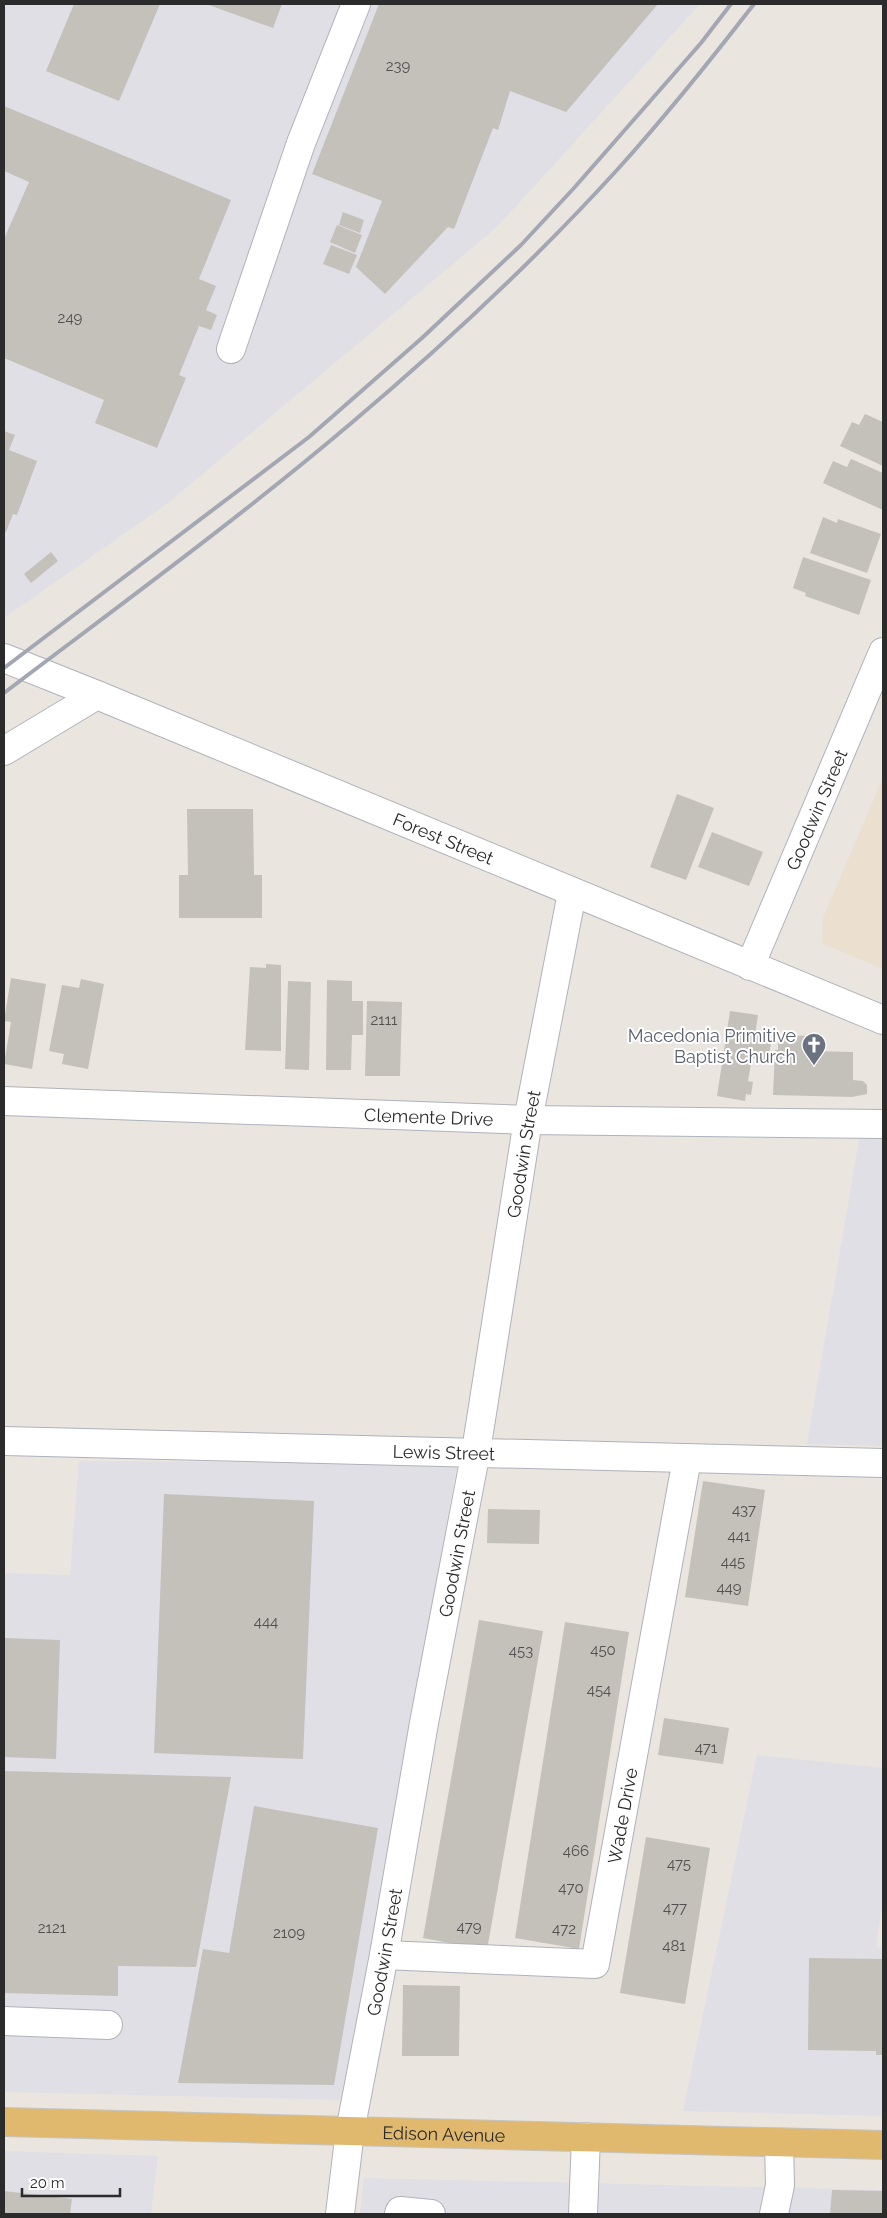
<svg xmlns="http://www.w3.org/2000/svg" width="887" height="2218" viewBox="0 0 887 2218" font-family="Raleway,sans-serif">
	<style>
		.industrial { fill: #e0dfe5 }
		.education { fill: #ebdfd0 }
		.building { fill: #c4c0ba }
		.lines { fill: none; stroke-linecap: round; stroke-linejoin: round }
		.minor-casing { stroke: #afb2ba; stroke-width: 30 }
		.major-casing { stroke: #c4c4c4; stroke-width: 30 }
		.minor { stroke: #fff; stroke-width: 28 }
		.major { stroke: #e1b96e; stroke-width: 28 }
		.rail { stroke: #a2a7b3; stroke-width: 4 }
		.labels { text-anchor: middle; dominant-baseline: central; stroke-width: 4; stroke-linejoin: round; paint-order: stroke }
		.number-label { font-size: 15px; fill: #51504f }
		.street-label { font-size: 18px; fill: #2b2b2b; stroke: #fff }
		.worship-label { font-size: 18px; fill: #5b616d; stroke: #fff; text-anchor: end }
	</style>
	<rect width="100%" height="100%" fill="#ebe5df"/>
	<path class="industrial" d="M4,4h696l-203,223 -329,276 -164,115z
		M864,1111h19v335l-76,-2z
		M79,1461l378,3 -112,636 -341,-8v-519l66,2z
		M757,1755l126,13v130l-7,49 7,2v167l-200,-5z
		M4,2151l154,5 -7,58h-147z
		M364,2178l519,12v24h-523z"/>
	<path class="education" d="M883,778v191l-61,-26 1,-25z"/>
	<path class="building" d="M74,4h86l-41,97 -73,-30z
		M206,4h76l-9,24z
		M379,4h279l-92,108 -56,-21 -12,39 -5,-2 -39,101 -6,-2 -63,67 -29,-27 26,-66 -70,-27z
		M4,106l227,94 -32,79 17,7 -10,24 11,5 -6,15 -12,-4 -20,49 7,3 -29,70 -62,-25 9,-23 -100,-42v-119l25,-57 -25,-11z
		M343,212l21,8 -4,13 -21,-8z
		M337,225l25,10 -7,18 -25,-11z
		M331,245l26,10 -8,19 -26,-10z
		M865,414l18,8v44l-43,-20 12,-24 7,3z
		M4,431l11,4 -6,15 28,11 -20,54 -4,-1 -7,18 -2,-1z
		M851,459l32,14v37l-60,-27 10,-22 14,6z
		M823,517l14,6 1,-4 43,15 -14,39 -57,-20z
		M51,552l7,9 -27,22 -7,-9z
		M803,557l68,23 -12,35 -54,-19 1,-3 -13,-5z
		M677,794l37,14 -28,72 -36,-13z
		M187,809h66l1,66h8v43h-83v-43h9z
		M712,832l51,20 -14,34 -51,-19z
		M266,964l15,1v86l-36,-1 5,-83 16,1z
		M11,978l35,6 -14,85 -28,-5 7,-42 -7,-1z
		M81,979l23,5 -16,85 -26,-5 2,-10 -15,-3 13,-66 17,3z
		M327,980l25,1v20h11v34h-11l-1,35h-25z
		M288,981l23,1 -2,88 -24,-1z
		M367,1001l35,1 -2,74h-35z
		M730,1011l28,4 -3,20 17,2 -4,24 -16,-3 -4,23 5,1 -2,13 -5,-1 -1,7 -28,-5z
		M778,1035l34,1v15l41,1v28l10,1 4,4v9l-15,3 -79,-2 2,-45h3z
		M703,1481l62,9 -17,116 -63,-9z
		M164,1494l150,7 -11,258 -149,-6z
		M488,1509l52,1 -1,34 -52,-1z
		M479,1620l64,11 -56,319 -64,-12z
		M565,1622l64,10 -50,317 -64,-11z
		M4,1638l56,2 -4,119 -52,-2z
		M664,1718l65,10 -6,36 -65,-9z
		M4,1771l227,6 -35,190 -78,-1v30l-114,-3z
		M254,1806l124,22 -44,257 -156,-2 25,-134 26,4z
		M646,1837l64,11 -25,156 -65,-11z
		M809,1958l74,1v96h-7v-4l-68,-1z
		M403,1985l57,1 -1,70h-57z
		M832,2190l51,1v23h-53z
		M4,2191l68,8 -2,15h-66z"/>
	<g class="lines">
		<defs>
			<g id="minor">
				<path d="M231,349l70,-206 55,-139"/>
				<path id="s1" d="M4,658l93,37 786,325"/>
				<path d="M4,751l93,-56"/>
				<path id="s2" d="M750,966l133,-314"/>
				<path id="s3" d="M4,1101l524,19 355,4"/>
				<path id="s4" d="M4,1441l879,22"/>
				<path id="s5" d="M384,1955l211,9 92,-505"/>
				<path d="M4,2021l104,4"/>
				<path id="s6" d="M340,2214l10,-83 34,-176 40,-232 52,-272 52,-331 44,-227"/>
				<path d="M399,2214l1,-3 31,3"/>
				<path d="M583,2214l3,-77"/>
				<path d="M774,2214l6,-29 -1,-42"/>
			</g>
			<g id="major">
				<path id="s7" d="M4,2122l879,23"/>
			</g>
		</defs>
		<use href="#minor" class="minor-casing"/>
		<use href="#major" class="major-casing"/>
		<use href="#minor" class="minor"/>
		<use href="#major" class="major"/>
		<path class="rail" d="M4,668l305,-231 113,-99 99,-93 53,-57 127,-145 30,-39
			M4,693c116,-88 234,-174 345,-268 94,-79 185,-164 268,-255 48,-53 93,-109 137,-166"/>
	</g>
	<defs>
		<symbol id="church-pin" viewBox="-11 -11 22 30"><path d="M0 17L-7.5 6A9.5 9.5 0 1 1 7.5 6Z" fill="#6b7280" stroke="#fff"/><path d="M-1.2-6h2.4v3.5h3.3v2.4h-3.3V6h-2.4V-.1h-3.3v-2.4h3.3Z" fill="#fff"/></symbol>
	</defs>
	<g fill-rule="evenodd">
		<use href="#church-pin" x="800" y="1031" width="28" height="38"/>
	</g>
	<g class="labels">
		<g class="number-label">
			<text x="398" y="66">239</text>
			<text x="70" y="318">249</text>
			<text x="384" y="1020">2111</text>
			<text x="744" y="1510">437</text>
			<text x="739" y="1536">441</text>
			<text x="733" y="1562">445</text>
			<text x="729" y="1588">449</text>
			<text x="266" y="1622">444</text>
			<text x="603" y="1650">450</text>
			<text x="521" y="1651">453</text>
			<text x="599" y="1690">454</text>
			<text x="706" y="1748">471</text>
			<text x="576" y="1851">466</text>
			<text x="679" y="1864">475</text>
			<text x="571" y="1888">470</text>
			<text x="675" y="1908">477</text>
			<text x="469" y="1927">479</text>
			<text x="52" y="1928">2121</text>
			<text x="564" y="1929">472</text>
			<text x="289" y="1933">2109</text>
			<text x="674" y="1946">481</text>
		</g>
		<g class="street-label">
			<text stroke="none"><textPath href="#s2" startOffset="170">Goodwin Street</textPath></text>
			<text stroke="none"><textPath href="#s1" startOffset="475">Forest Street</textPath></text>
			<text stroke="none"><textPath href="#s3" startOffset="425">Clemente Drive</textPath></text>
			<text stroke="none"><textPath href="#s6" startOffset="1076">Goodwin Street</textPath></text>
			<text stroke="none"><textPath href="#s4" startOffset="440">Lewis Street</textPath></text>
			<text stroke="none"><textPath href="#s6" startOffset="671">Goodwin Street</textPath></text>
			<text stroke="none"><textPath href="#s5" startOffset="362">Wade Drive</textPath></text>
			<text stroke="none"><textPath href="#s6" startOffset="266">Goodwin Street</textPath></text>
			<text stroke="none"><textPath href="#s7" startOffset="440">Edison Avenue</textPath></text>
		</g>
		<g class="worship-label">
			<text x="796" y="1035">Macedonia Primitive<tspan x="796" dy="21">Baptist Church</tspan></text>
		</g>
	</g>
	<rect width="887" height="2218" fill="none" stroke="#2b2b2b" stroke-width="10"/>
	<path d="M22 2188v8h98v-8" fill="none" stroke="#2b2b2b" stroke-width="2.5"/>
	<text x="30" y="2188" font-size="15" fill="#2b2b2b" stroke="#ffffff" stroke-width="4" paint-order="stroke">20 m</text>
</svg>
